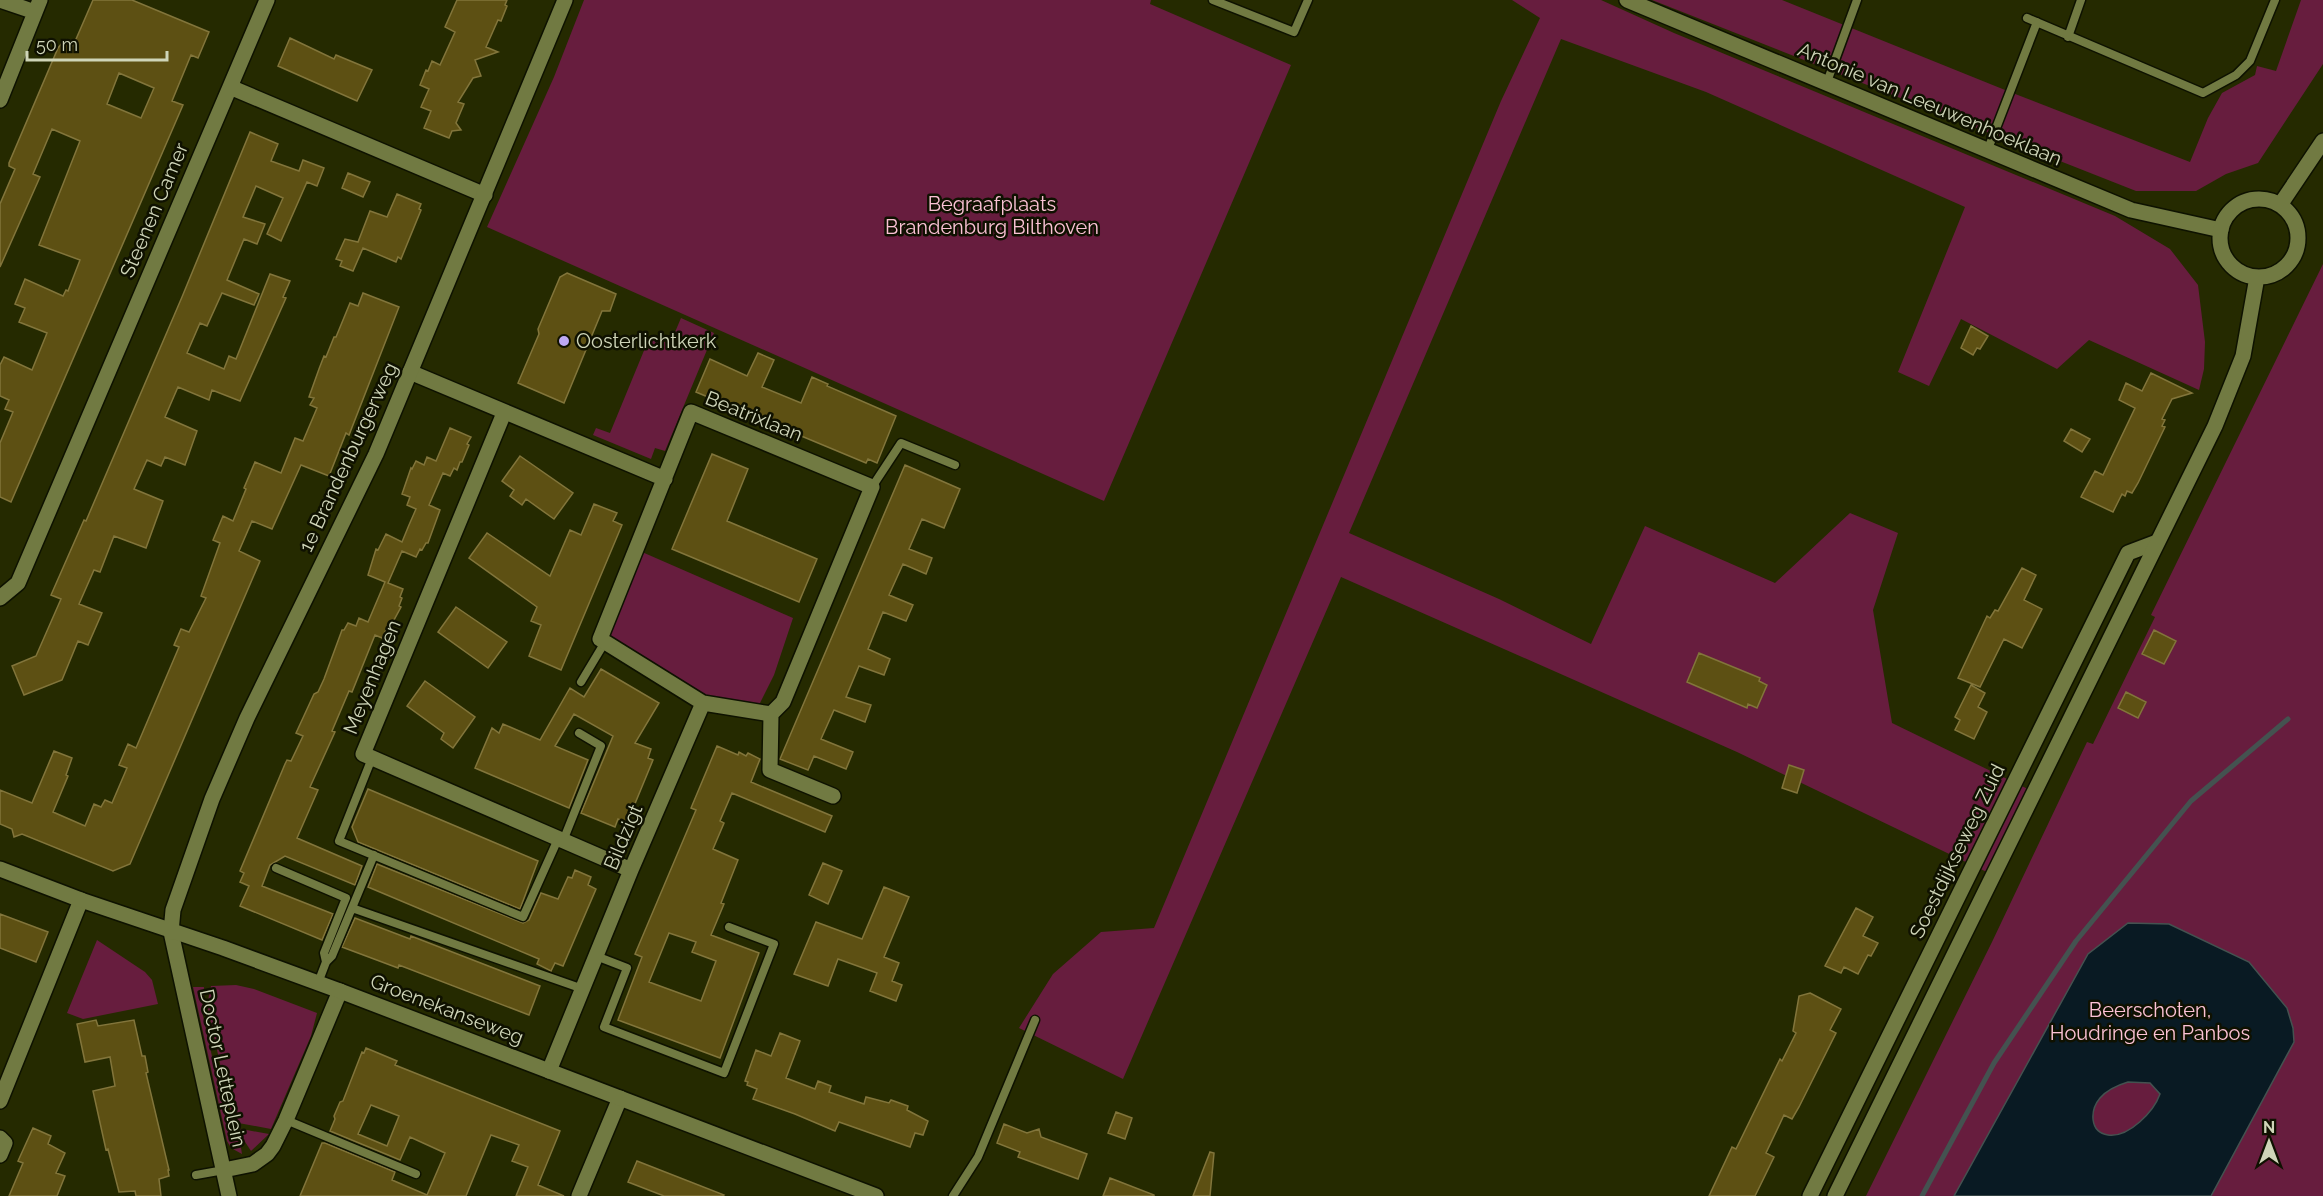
<svg xmlns="http://www.w3.org/2000/svg" width="2323" height="1196" viewBox="0 0 2323 1196" font-family="Raleway,sans-serif">
	<style>
		.green { fill: #671d3e }
		.water { fill: #091a23; stroke: #445250; stroke-width: 1.5; fill-rule: evenodd }
		.lines { fill: none; stroke-linecap: round; stroke-linejoin: round }
		.stream { stroke: #445250; stroke-width: 5 }
		.building { fill: #5d5013; stroke: #82753b; stroke-width: 1.5; fill-rule: evenodd }
		.lane-casing { stroke: #0e1200; stroke-width: 11 }
		.street-casing { stroke: #0e1200; stroke-width: 18 }
		.secondary-casing { stroke: #0e1200; stroke-width: 18 }
		.lane { stroke: #717a42; stroke-width: 8 }
		.street { stroke: #717a42; stroke-width: 15 }
		.secondary { stroke: #717a42; stroke-width: 15 }
		.poi-dot { fill: #bea9f5; stroke: #0f1100; stroke-width: 2 }
		.labels { text-anchor: middle; dominant-baseline: central; stroke-width: 5; stroke-linejoin: round; paint-order: stroke }
		.street-label { font-size: 20px; fill: #cfd5b8; stroke: #0f1100 }
		.park-label { font-size: 20px; fill: #fcc2d5; stroke: #0f1100 }
		.poi-label { font-size: 20px; fill: #cfd5b8; stroke: #0f1100; text-anchor: start }
	</style>
	<rect width="100%" height="100%" fill="#252a00"/>
	<path class="green" d="M584,0h567l-1,4 141,61 -187,436 -617,-274 67,-150z
		M1512,0h89l73,33 441,183 55,33 28,36 7,57 -1,27 -5,21 -110,-50 -32,29 -96,-50 -32,67 -31,-14 67,-165 -259,-115 -145,-53 -212,494 150,66 92,45 54,-118 130,57 75,-70 48,20 -25,77 19,113 142,69 -41,83 -256,-123 -396,-175 -218,502 -104,-51 34,-54 48,-42 53,-4 347,-827 39,-83z
		M1652,0h130l228,92 180,70 18,-44 14,-25 33,-18 2,-9 19,5 25,-71h22v64l-65,99 -32,11 -30,17h-60z
		M2323,264v932h-457l126,-254 95,-200 6,2 62,-127 -4,-2z
		M681,318l33,15 -49,118 -10,-3 -4,11 -58,-24 3,-7 14,5 40,-97 20,8z
		M642,552l151,66 -19,57 -14,28 -12,1 -48,-6 -94,-59z
		M97,940l48,32 7,8 6,24 -75,15 -16,-6z
		M236,985l18,4 63,24 -6,23 -40,93 -38,-7 -26,-117 4,-19z
		M193,987h11l-2,24 24,109 14,22 2,12 -11,-6 -4,-7z
		M236,1128l33,6 -18,17z"/>
	<path class="water" d="M2128,923l41,1 80,38 38,46 6,20 1,14 -83,154h-257l134,-242zM2128,1082l22,1 10,11c-6,17 -31,44 -52,41 -19,-3 -18,-25 -8,-37 7,-8 18,-13 28,-16z"/>
	<g class="lines">
		<path class="stream" d="M1922,1196l72,-133 82,-122 115,-140 97,-82"/>
	</g>
	<path class="building" d="M93,0h39l77,32 -11,26 -7,-3 -19,46 11,4 -172,397 -11,-5v-54l13,-31 -8,-3 4,-9 -9,-4v-31l4,-8 28,13 15,-37 -28,-11 6,-14 -10,-4 10,-25 38,17 3,-6 2,1 12,-31 -41,-15 41,-104 -28,-12 -19,45 7,3 -40,90v-63l15,-35 -6,-3v-3l49,-115 5,-6 10,4zM119,73l35,15 -13,30 -34,-14z
		M457,0h50l-2,5 2,1 -6,15 -3,-1 -12,27 12,5 -23,8 6,16 -8,2 -15,24 6,2 -8,19 5,7 -9,1 -3,7 -25,-10 7,-17 -10,-4 8,-18 -9,-4 6,-15 2,1 4,-10 8,4 15,-33 -10,-5z
		M290,38l44,21 2,-4 36,15 -15,31 -79,-35z
		M250,132l28,12 -7,17 28,10 4,-11 21,8 -7,18 -10,-4 -26,59 -14,-7 16,-36 -27,-12 -13,31 22,7 -8,20 -13,-5 -17,41 32,14 -5,11 -32,-12 -15,33 -7,-3 -13,30 37,16 5,-13 7,3 34,-85 20,7 -7,16 3,1 -46,103 -28,-11 -3,10 -31,-13 -13,30 32,14 -12,34 -20,-8 -4,9 -14,-6 -13,29 29,12 -17,47 -32,-12 -14,36 -6,-2 -15,34 23,9 -14,32 -10,-4 -16,39 -38,15 -12,-29 24,-10 25,-57 -10,-4 33,-75 2,1 96,-224z
		M348,173l22,9 -7,15 -21,-9z
		M397,194l24,10 -2,5 2,1 -20,49 -3,-2 -2,5 -33,-14 -10,23 -13,-5 2,-5 -6,-2 9,-20 13,3 12,-31 17,6z
		M567,273l49,21 -6,17h-8l-38,92 -46,-20 21,-49 -1,-5 22,-52z
		M363,293l36,14 -50,128 -3,-2 -17,43 -28,-11 -29,64 -20,-8 -13,30 21,10 -130,303 -17,7 -91,-37 -8,3 -2,-8 -12,-5v-34l32,13 22,-52 18,7 -6,17 2,1 -15,36 32,14 9,-22 7,3 4,-7 7,3 15,-35 -8,-3 9,-21 8,4 43,-101 -5,-2 7,-16 8,3 17,-34 -5,-2 19,-53 -7,-3 10,-24 10,5 13,-32 -2,-1 11,-26 26,11 14,-35 8,3 14,-33 -7,-3 4,-7 -5,-1 10,-28 5,-13 2,1 8,-20h2l14,-34 8,3z
		M1971,326l17,10 -8,13 -3,-1 -4,7 -12,-7z
		M758,353l16,7 -12,27 39,16 11,-26 16,7 -1,2 69,30 -19,47 -9,-4 -2,4 -170,-71 14,-33 37,17z
		M2151,373l41,20 -20,6 -10,20 3,1 -3,6 3,1 -27,56 -6,10 -5,-2 -2,5 -3,-2 -9,18 -32,-15 14,-26 8,4 32,-67 -16,-8 7,-17 16,8z
		M450,428l21,9 -4,7 2,1 -7,17h-2l-3,8 -3,-2 -4,8 -7,-3 -14,32 11,5 -12,33h-2l-4,7 -2,-1 -4,8 -14,-6 -14,32 15,6 -3,8 2,1 -3,8 2,1 -13,24 -2,-1 -4,8 -7,-3 -23,57 -3,-1 -17,40 3,1 -25,55 8,3 -21,48 65,28 -7,19 -70,-29 -15,9 -8,21 71,28 -11,26 -82,-34 9,-20 -9,-4 4,-9 -4,-2 45,-107 2,-4 4,1 12,-25 -7,-3 18,-39 4,-2 6,-13 18,-49h2l4,-7 8,3 3,-8 9,4 17,-40 -17,-7 8,-26 2,1 8,-16 16,8 7,-17 7,-16 -9,-4 3,-8 -8,-3 9,-26 1,1 4,-8 8,4 3,-8 9,4z
		M2071,429l19,10 -8,13 -18,-11z
		M712,454l36,15 -21,52 90,38 -18,43 -127,-53z
		M520,456l53,37 -19,26 -28,-20 -4,6 -12,-9 4,-6 -12,-9z
		M905,465l55,24 -16,39 -22,-9 -13,30 23,9 -6,16 -23,-10 -14,31 24,10 -7,16 -23,-9 -15,37 22,10 -6,16 -25,-9 -13,31 25,8 -6,17 -31,-12 -13,29 32,13 -7,17 -32,-13 -6,14 -28,-11z
		M594,504l23,9 -4,8 9,4 -61,145 -32,-14 12,-31 -10,-4 6,-14 -68,-49 18,-25 63,43 20,-46 11,5z
		M2022,568l14,7 -12,25 18,9 -20,39 -18,-9 -24,48 -22,-9 29,-62 3,2 5,-8 3,1z
		M456,607l51,35 -19,26 -50,-36z
		M2154,630l22,11 -12,23 -22,-10z
		M1699,653l61,25 -1,3 8,4 -10,23 -9,-4 -1,4 -60,-26z
		M601,669l58,34 -24,40 16,6 -3,9 5,2 -26,63 -9,-4 -3,8 -34,-14 32,-77 -39,-22 -19,32 33,14 -19,48 -94,-40 17,-40 7,5 4,-9 37,16 30,-52 14,9z
		M425,681l50,36 -22,31 -12,-9 3,-6 -37,-27z
		M1971,685l14,8 -7,14 9,5 -13,27 -19,-9 5,-10 -5,-3z
		M2126,692l20,10 -8,16 -20,-10z
		M717,746l21,9 1,-3 7,4 2,-3 12,6 -9,23 81,34 -7,16 -93,-39 -12,28 4,2 -11,26 25,11 -17,43 3,1 -13,31 48,18 -39,105 -102,-38 24,-63 -7,-3 61,-144 -5,-2zM669,933l27,9 -4,10 24,9 -15,40 -52,-19z
		M1789,765l15,5 -7,23 -15,-5z
		M368,789l170,72 -18,48 -162,-67 -6,-15z
		M823,863l19,8 -14,33 -19,-9z
		M377,864l146,59 6,-3 12,-27 17,6 10,-22 4,1 3,-8 16,7 -3,8 8,4 -33,77 -8,-3 -4,8 -14,-7 2,-5 -171,-72z
		M884,887l25,10 -25,60 15,6 -7,18 10,4 -6,16 -26,-10 7,-18 -39,-14 -10,27 -34,-12 22,-52 46,17z
		M1856,908l17,9 -10,19 15,7 -7,13 -3,-1 -10,19 -14,-7 -3,6 -16,-7z
		M0,914l48,18 -12,30 -36,-14z
		M355,918l55,21 1,-3 129,50 -11,29 -130,-50 -1,3 -56,-21z
		M1810,993l31,16 -11,21 6,3 -37,74 -7,12 -8,-4 -18,38 8,4 -16,33 -3,6h-46l23,-49 4,2 44,-90 2,2 14,-28 -3,-2 6,-35z
		M96,1020l2,6 36,-6 8,36h3l3,16 -2,1 23,97h-1l1,6 -10,3 2,17h-25l-1,-5 -16,1 -11,-43 -2,1 -13,-59 22,-5 -5,-29 -25,5 -8,-38z
		M780,1033l20,8 -14,37 29,11 3,-8 13,5 -2,6 35,12 2,-7 23,6 2,-3 17,6 -1,4 21,11 -5,14 -8,-2 -5,14 -71,-25 -4,9 -40,-17 -42,-15 4,-10 -10,-4 1,-3 -3,-1 11,-31 15,6z
		M366,1048l31,13 -2,4 165,66 -22,54 26,11h-48l12,-29 -16,-6 7,-16 -28,-10 -25,61h-166l22,-53h3l70,29 -3,8 35,15 18,-42 -35,-16 -10,23 -70,-29 5,-12 -1,-3 6,-14 3,-1 19,-49 2,1zM371,1105l28,11 -12,30 -29,-12z
		M1116,1112l16,6 -7,21 -17,-6z
		M1004,1124l23,9 12,-4 2,8 46,17 -9,25 -60,-22 2,-5 -23,-9z
		M33,1128l18,8 -3,8 17,9 -9,20 9,3 -8,20h-48l14,-33 -5,-2z
		M1210,1152l4,1 -4,43h-17z
		M637,1161l87,34 -1,1h-59l-36,-14z
		M1110,1178l44,17v1h-51z"/>
	<g class="lines">
		<defs>
			<path id="lane" d="M1213,0l81,32 14,-32
				M2027,18l176,75 33,-18 14,-14 25,-61
				M2068,37l13,-37
				M1827,82l30,-82
				M1988,149l49,-127
				M872,487l29,-44 54,22
				M581,682l24,-40
				M372,758l-33,83 184,76 35,-78
				M563,841l38,-95 -22,-13
				M276,868l70,30 -22,55 2,9
				M352,908l22,-53
				M596,956l31,12 -23,59 120,46 50,-129 -45,-17
				M318,983l8,-21 6,-6 20,-48 231,81
				M286,1120l130,54
				M196,1175l28,-5
				M953,1196l25,-39 57,-137"/>
			<path id="street" d="M0,0l35,12
				M1627,0l504,210 90,20
				M230,87l37,-87
				M0,100l40,-100
				M410,372l255,107
				M504,413l-141,341 268,116
				M0,598l18,-15 212,-496 255,108
				M771,714l-68,-11 -103,-64 91,-227 181,75 -89,215 -12,12 -1,56 63,26
				M171,932l58,264
				M549,1071l82,-201 72,-167
				M0,1101l81,-201
				M0,1138l5,5 -5,12
				M224,1170l29,-6 14,-10 6,-8 13,-26 54,-129
				M579,1196l41,-98
				M1810,1196l318,-643 29,-11"/>
			<path id="secondary" d="M2220 238a39 39 0 1 1 78 0a39 39 0 1 1-78 0Z
				M2280,205l43,-64
				M0,869l81,31 142,48 117,43 536,205
				M171,932l2,-22 39,-111 35,-81 129,-264 189,-454
				M1835,1196l380,-770 28,-70 14,-79"/>
		</defs>
		<use href="#lane" class="lane-casing"/>
		<use href="#street" class="street-casing"/>
		<use href="#secondary" class="secondary-casing"/>
		<use href="#lane" class="lane"/>
		<use href="#street" class="street"/>
		<use href="#secondary" class="secondary"/>
	</g>
	<circle class="poi-dot" cx="564" cy="341" r="6"/>
	<g class="labels">
		<g class="street-label">
			<text transform="translate(1930 104) rotate(23)">Antonie van Leeuwenhoeklaan</text>
			<text transform="translate(154 210) rotate(-67)">Steenen Camer</text>
			<text transform="translate(754 416) rotate(22)">Beatrixlaan</text>
			<text transform="translate(348 457) rotate(-65)">1e Brandenburgerweg</text>
			<text transform="translate(372 677) rotate(-68)">Meyenhagen</text>
			<text transform="translate(623 837) rotate(-67)">Bildzigt</text>
			<text transform="translate(1957 851) rotate(-64)">Soestdijkseweg Zuid</text>
			<text transform="translate(447 1009) rotate(21)">Groenekanseweg</text>
			<text transform="translate(223 1068) rotate(78)">Doctor Letteplein</text>
		</g>
		<g class="park-label">
			<text x="992" y="204">Begraafplaats<tspan x="992" dy="23">Brandenburg Bilthoven</tspan></text>
			<text x="2150" y="1010">Beerschoten,<tspan x="2150" dy="23">Houdringe en Panbos</tspan></text>
		</g>
		<g class="poi-label">
			<text x="576" y="341">Oosterlichtkerk</text>
		</g>
	</g>
	<g transform="translate(2269 1142)" stroke="#0f1100" stroke-width="4.5" paint-order="stroke">
	<path d="M0-4.5L10 22L0 15L-10 22Z" fill="#cfd5b8"/>
	<text y="-9" font-size="16" font-weight="bold" text-anchor="middle" fill="#cfd5b8">N</text>
	</g>
	<path d="M27 51v9h140v-9" fill="none" stroke="#cfd5b8" stroke-width="3"/>
	<text x="36" y="51" font-size="18" fill="#cfd5b8" stroke="#0f1100" stroke-width="4.5" paint-order="stroke">50 m</text>
</svg>
